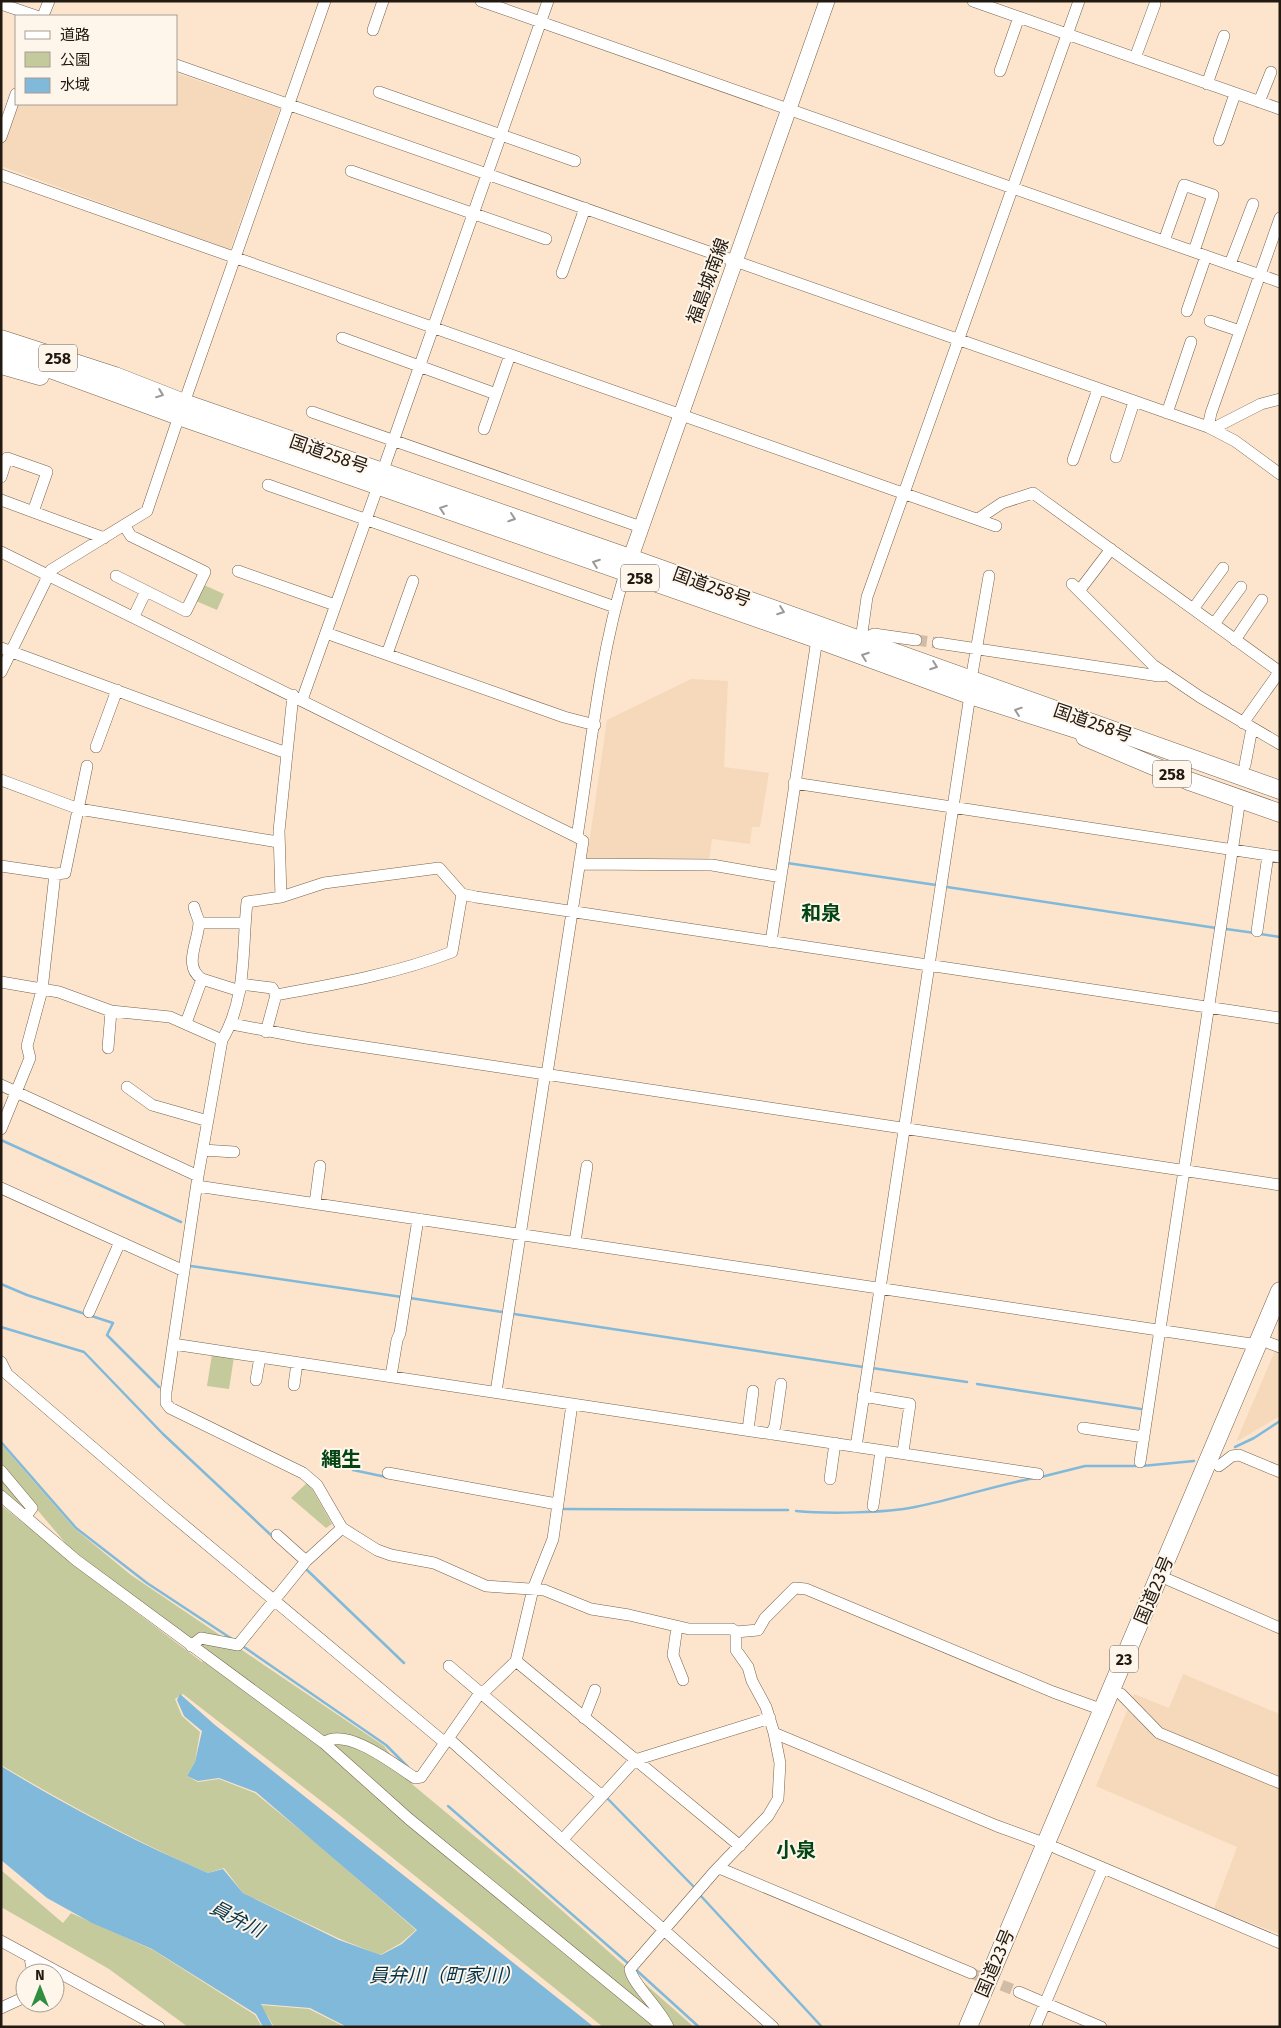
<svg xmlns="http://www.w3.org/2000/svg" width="1281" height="2028" viewBox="0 0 1281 2028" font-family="'Fira Sans','Noto Sans JP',sans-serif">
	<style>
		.built { fill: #f6d9bb }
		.green { fill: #c5ca9c }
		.water { fill: #81b9da }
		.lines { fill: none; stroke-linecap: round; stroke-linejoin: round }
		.stream { stroke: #81b9da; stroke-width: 2.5 }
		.minor-tunnel { stroke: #d0bca7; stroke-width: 11; stroke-dasharray: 11 5.5; stroke-linecap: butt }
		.minor-casing { stroke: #75624c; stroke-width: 12 }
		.major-casing { stroke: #75624c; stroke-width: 16 }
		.highway-casing { stroke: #75624c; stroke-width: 19 }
		.minor { stroke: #fff; stroke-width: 11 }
		.major { stroke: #fff; stroke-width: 15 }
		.highway { stroke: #fff; stroke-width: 18 }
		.oneway { stroke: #9c9894 }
		.labels { text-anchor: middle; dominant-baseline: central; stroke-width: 4; stroke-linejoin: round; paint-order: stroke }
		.shield { fill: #fef5eb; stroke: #645c52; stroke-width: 1 }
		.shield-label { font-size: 16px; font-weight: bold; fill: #221a11 }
		.street-label { font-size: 18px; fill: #221a11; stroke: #fef5eb }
		.water-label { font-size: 19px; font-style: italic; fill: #013249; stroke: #fef5eb }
		.quarter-label { font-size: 20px; font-weight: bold; fill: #034413; stroke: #fef5eb }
	</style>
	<rect width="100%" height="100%" fill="#fce5cc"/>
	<path class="built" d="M176,73l104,35 -50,142 -229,-84v-20l15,-42h160z
		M691,679l37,2 -4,86 45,6 -9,54h-8l-2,17 -38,-5 -3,21 -122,-2 20,-138z
		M1280,1339v77l-44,26z
		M1183,1674l97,40v220l-66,-25 23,-62 -141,-61 38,-92 35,14z"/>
	<path class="green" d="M204,585l20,9 -7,16 -21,-9z
		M212,1354l22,3 -5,32 -22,-3z
		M1,1444l74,85 56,46 253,171 29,39 111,92 170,150h-91l-265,-213 -155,-120 -8,5 7,17 18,16 -5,30 -8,14 11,6 21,-3 36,14 61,50 100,87 -15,13 -21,12 -40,-16 -97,-46 -19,-25 -16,5c-71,-31 -140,-68 -207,-108v-260l82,67 119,90 5,-6 -139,-110 -67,-79z
		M1,1475l28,33 -3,5 -25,-20z
		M308,1482l24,42 -6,4 -35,-30z
		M1,1870l62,53 8,-10 82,37 102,65 7,12h-74l-79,-58 -108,-62z
		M261,2005l48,4 36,18h-71z"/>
	<path class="water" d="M180,1694l35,31 379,302h-247l-37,-19 -49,-4 12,23h-10l-7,-13 -104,-65 -60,-26 -45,-25 -46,-38v-94c67,41 135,76 207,107l15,-4 20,24 96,47 42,15 21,-11 15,-14 -161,-138 -37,-14 -21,3 -11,-5 8,-14 7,-31 -18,-15 -7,-16z"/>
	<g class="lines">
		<path class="stream" d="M787,863l149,22
			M947,887l269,41
			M1226,929l29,4
			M1260,934l20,3
			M1,1140l180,82
			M191,1266l211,31
			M1,1284l26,11 86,28 -6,12 52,52
			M410,1298l92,14
			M514,1314l349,53
			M1,1327l83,25 79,82 110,103
			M872,1368l95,14
			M977,1384l164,25
			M1,1442l75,86 71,55 85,56
			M1235,1447l19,-9 26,-17
			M353,1470l33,7
			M1041,1477l44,-11h57l52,-5
			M563,1509l225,1
			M796,1511c30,3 90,2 119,-4 40,-8 78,-21 119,-29
			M306,1569l98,94
			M241,1645l145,100 22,22
			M606,1797l88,90
			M448,1806l182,159
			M700,1895l122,132
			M634,1968l65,59"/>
		<path class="minor-tunnel" d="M916,640l22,3
			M971,1973l48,19"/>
		<defs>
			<path id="minor" d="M481,1l799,281
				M973,1l307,108
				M1,4l35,12
				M43,16l6,-15
				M373,30l10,-29
				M1135,58l20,-54
				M176,65l1032,362 27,14 45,33
				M1000,71l19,-54
				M1207,84l17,-48
				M379,92l196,69
				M1259,102l12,-30
				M1,137l15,-43
				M1219,140l16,-46
				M351,171l195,68
				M1,175l995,351
				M1164,241l20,-56 29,10 -19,56
				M1230,264l23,-60
				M562,273l23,-65
				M1187,311l19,-55
				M1210,321l30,10
				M342,338l154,56
				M184,403l141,-402
				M312,412l329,115
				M1167,413l24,-71
				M1208,427l3,-14 69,-195
				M484,429l26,-74
				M1212,429l49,-25 19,-5
				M1116,457l18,-55
				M1073,460l25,-71
				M382,473l166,-472
				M1,477l6,-19 40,14 -14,40
				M268,485l347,122
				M1,500l103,38
				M978,519l24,-16 31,-10 247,179
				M1,552l576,285
				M238,571l97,34
				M116,576l70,35 19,-39 -74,-36 -7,-11
				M1072,584l81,81 47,32 80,47
				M1079,591l32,-42
				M1193,609l30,-41
				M134,616l12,-25
				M1214,624l27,-37
				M326,633l238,84 31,8
				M861,640l6,-43 212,-596
				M861,640l13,-6 42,6
				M1235,640l27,-40
				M938,643l221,33 9,-1
				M1,648l280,103 6,1
				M387,654l26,-73
				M1,672l50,-102 96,-59 32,-95
				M971,680l18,-104
				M302,700l76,-214
				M1243,723l37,-52
				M96,747l21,-57
				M1245,765l7,-37
				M1,780l78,29 199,33
				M794,783l486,74
				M579,864l133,1 69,12
				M1,866l54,8 10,-1 22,-107
				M281,897l-2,-66 14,-136
				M199,923h46
				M1257,931l11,-76
				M771,942l46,-303
				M202,979l38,12
				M1,982l58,10 52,19 59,6 52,23
				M241,984l31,4 4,7 -10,37
				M276,995c60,-11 119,-21 176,-43l10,-58
				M186,1023l16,-44c-20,-13 -3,-38 -3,-57 -1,-4 -4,-11 -5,-15
				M232,1024l74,14 974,147
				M108,1048l3,-37
				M547,1074l36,-233 -6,-4c14,-89 22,-178 48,-264
				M1,1085l197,91
				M127,1087l25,18 56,16
				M1,1129l29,-71 -3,-12 15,-56 13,-116
				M203,1150l31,2
				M197,1186l1061,159
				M1,1188l183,83
				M315,1203l5,-37
				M575,1242l12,-76
				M89,1312l31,-70
				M1269,1343l11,4
				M173,1344l865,130
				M1,1362l6,12 154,132 283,236
				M391,1376l6,-36 3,-7 18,-114
				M256,1380l4,-23
				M294,1385l3,-22
				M496,1392l49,-319
				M863,1396l47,8 -7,48
				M1083,1428l61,9
				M748,1430l5,-39
				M771,1434l4,-8 6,-42
				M856,1447l114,-752
				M1140,1462l100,-663
				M1219,1466l13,-10 7,-1 41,17
				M1,1471l31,37 -6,8
				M388,1473l169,31
				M830,1479l5,-36
				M1,1496l75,64 248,183 85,76 254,208
				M873,1506l8,-55
				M277,1535l29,26
				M1169,1580l111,48
				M677,1627l-4,28 10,25
				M736,1632l-4,-3h-43l-60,-14 -38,-6 -47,-19 -58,-4 -52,-23 -43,-8 -14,-5 -35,-22 -25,-43 -14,-12 -133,-65 -4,-5v-11l32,-216 24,-136c25,-41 20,-92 25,-138l34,-5 43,-14 115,-15 23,26 14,3 804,121
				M191,1646l10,-8 37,7 68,-84 36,-33
				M516,1661l224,185
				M449,1666l153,130
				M1121,1694l38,39 121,50
				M584,1718l11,-28
				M774,1733l223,93 49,18
				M449,1739l324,288
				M324,1743c22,-17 71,22 91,35l6,-1 59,-84 6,-3 30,-29 17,-72 20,-50 19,-135
				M563,1839l72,-79 135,-42
				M1056,1848l224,95
				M719,1868l252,105
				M1,1941l158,86
				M30,1958l3,15
				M1019,1992l82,35
				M1,2008l24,-11
				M668,2027c-7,-18 -36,-43 -38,-58l85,-98 53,-55 10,-17 2,-36 -6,-30 -8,-26 -14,-26 -4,-14 -12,-17v-18l22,-2 7,-12 30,-30 11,1 247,103 50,18
				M1035,2027l67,-157"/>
			<path id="major" d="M627,568l200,-567"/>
			<path id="highway" d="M1,339l114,37 69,27 446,155 650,232
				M1,351l178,65 638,223 153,56 128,41
				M1,365l39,11
				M1085,737l104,44 91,32
				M968,2027l312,-736"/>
		</defs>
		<use href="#minor" class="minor-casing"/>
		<use href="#major" class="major-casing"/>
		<use href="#highway" class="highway-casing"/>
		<use href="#minor" class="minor"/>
		<use href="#major" class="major"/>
		<use href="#highway" class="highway"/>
	</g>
	<defs><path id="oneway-chevron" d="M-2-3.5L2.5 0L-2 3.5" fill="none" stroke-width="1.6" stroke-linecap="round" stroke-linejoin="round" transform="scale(1.25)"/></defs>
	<g class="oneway">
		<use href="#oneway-chevron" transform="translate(160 394) rotate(21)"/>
		<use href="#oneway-chevron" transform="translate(443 509) rotate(-161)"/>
		<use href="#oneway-chevron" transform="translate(512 518) rotate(19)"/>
		<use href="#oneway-chevron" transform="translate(596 563) rotate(-160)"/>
		<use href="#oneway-chevron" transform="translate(781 611) rotate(20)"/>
		<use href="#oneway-chevron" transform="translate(865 656) rotate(-160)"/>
		<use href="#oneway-chevron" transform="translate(934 666) rotate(20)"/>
		<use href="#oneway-chevron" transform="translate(1018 711) rotate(-161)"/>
	</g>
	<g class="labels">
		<g class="shield">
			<rect x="39" y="344.5" width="38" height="27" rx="4"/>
			<rect x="621" y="564.5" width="38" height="27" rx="4"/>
			<rect x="1153" y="760.5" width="38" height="27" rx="4"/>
			<rect x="1110" y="1645.5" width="28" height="27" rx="4"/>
		</g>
		<g class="shield-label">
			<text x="58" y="358">258</text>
			<text x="640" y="578">258</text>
			<text x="1172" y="774">258</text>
			<text x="1124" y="1659">23</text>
		</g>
		<g class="street-label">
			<text transform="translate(708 281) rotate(-70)">福島城南線</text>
			<text transform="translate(329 454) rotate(19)">国道258号</text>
			<text transform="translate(712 587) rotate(20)">国道258号</text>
			<text transform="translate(1093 723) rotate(19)">国道258号</text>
			<text transform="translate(1154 1590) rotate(-67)">国道23号</text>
			<text transform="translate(995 1963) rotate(-67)">国道23号</text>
		</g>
		<g class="water-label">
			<text transform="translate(237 1919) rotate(27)">員弁川</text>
			<text x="445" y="1975">員弁川（町家川）</text>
		</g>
		<g class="quarter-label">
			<text x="821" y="913">和泉</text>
			<text x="341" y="1459">縄生</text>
			<text x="796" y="1850">小泉</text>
		</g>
	</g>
	<rect width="1281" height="2028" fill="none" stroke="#221a11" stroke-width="5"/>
	<rect x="15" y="15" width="162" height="90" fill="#fef5eb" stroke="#a69d94"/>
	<rect x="25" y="31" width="25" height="8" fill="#ffffff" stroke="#a69d94"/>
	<text x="60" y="40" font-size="15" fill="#221a11">道路</text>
	<rect x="25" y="52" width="25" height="15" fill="#c5ca9c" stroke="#a69d94"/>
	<text x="60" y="65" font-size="15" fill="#221a11">公園</text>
	<rect x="25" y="78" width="25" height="15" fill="#81b9da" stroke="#a69d94"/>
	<text x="60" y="90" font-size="15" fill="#221a11">水域</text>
	<g transform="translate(40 1988)"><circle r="24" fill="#fef5eb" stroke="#a69d94"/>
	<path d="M0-4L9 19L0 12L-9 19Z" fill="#318d3f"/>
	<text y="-8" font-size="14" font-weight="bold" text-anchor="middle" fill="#221a11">N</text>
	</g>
</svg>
